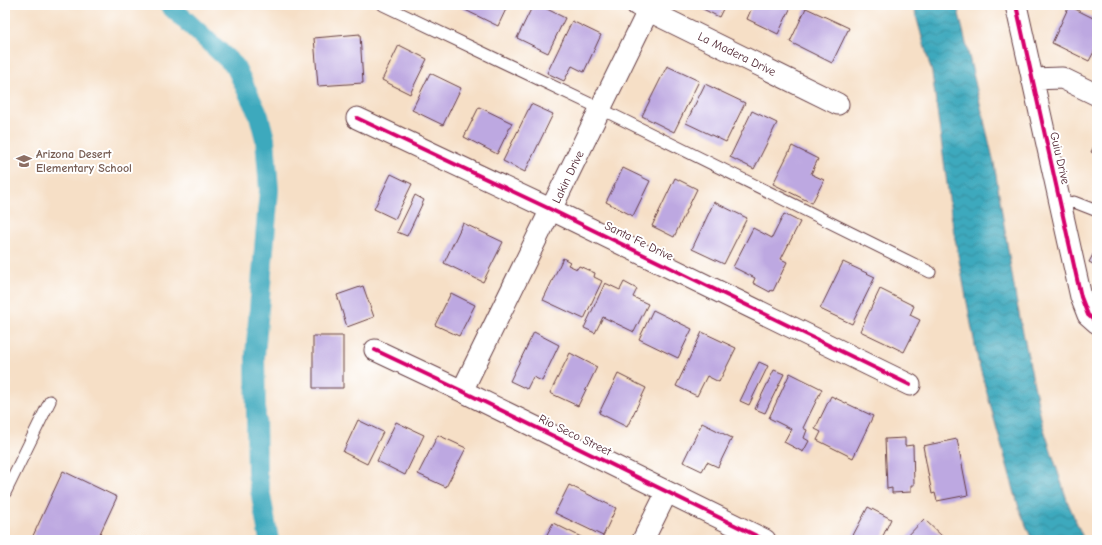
<svg xmlns="http://www.w3.org/2000/svg" width="1102" height="545" viewBox="0 0 1102 545" font-family="'Comic Neue',sans-serif">
	<style>
		.water { fill: url(#water-waves); stroke: #446474 }
		.lines { fill: none; stroke-linecap: round; stroke-linejoin: round }
		.canal { stroke: #3da9bd; stroke-width: 20 }
		.building { fill: #bda8e1 }
		.service-casing { stroke: #643c42; stroke-width: 13 }
		.minor-casing { stroke: #643c42; stroke-width: 23 }
		.service { stroke: #fff; stroke-width: 11 }
		.minor { stroke: #fff; stroke-width: 21 }
		.cycleway-casing { stroke: #fff; stroke-width: 6 }
		.cycleway { stroke: #d6006c; stroke-width: 4 }
		.labels { text-anchor: middle; dominant-baseline: central; stroke-width: 4; stroke-linejoin: round; paint-order: stroke }
		.street-label { font-size: 12px; fill: #4a1f2b; stroke: #fff }
		.education-label { font-size: 12px; font-weight: bold; fill: #785e54; stroke: #fff; text-anchor: start }
	</style>
	<defs>
		<pattern id="water-waves" width="16" height="10" patternUnits="userSpaceOnUse"><rect width="16" height="10" fill="#3da9bd"/><path d="M0 5q4-4 8 0t8 0" fill="none" stroke="#35899a"/></pattern>
	</defs>
	<rect width="100%" height="100%" fill="#fff"/>
	<filter id="ink" filterUnits="userSpaceOnUse"><feTurbulence type="fractalNoise" baseFrequency=".025" numOctaves="2"/><feDisplacementMap in="SourceGraphic" scale="8" xChannelSelector="R" yChannelSelector="G"/><feConvolveMatrix kernelMatrix="1 2 1 2 8 2 1 2 1" color-interpolation-filters="sRGB"/></filter>
	<filter id="wash" filterUnits="userSpaceOnUse"><feTurbulence type="fractalNoise" baseFrequency=".012" numOctaves="4" result="noise"/><feDisplacementMap in="SourceGraphic" scale="16" xChannelSelector="R" yChannelSelector="G"/><feGaussianBlur stdDeviation="0.9" result="paint"/><feColorMatrix in="noise" values="0 0 0 0 0 0 0 0 0 0 0 0 0 0 0 0 0 1.4 0 .05"/><feComposite in="paint" operator="in"/></filter>
	<g filter="url(#wash)">
		<rect width="100%" height="100%" fill="#f6dfc6"/>
		<path class="water" d="M913,5h44l37,158 22,136 26,124 26,80 16,37h-52l-13,-32 -41,-147 -25,-133 -21,-155z"/>
		<g class="lines">
			<path class="canal" d="M169,5l66,61 24,50 6,23 4,51 -14,166 2,117 12,67"/>
		</g>
		<g id="blocks">
			<path class="building" d="M463,5h45l-10,21 -37,-18z
				M533,5h6l26,13 -17,35 -31,-15z
				M700,5h25l-6,12 -20,-10z
				M753,5h39l-14,29 -31,-15z
				M1069,6l28,14v26l-8,15 -37,-18z
				M806,8l43,20 -17,35 -42,-21z
				M572,21l29,14 -17,37 -12,-6 -8,15 -17,-8z
				M360,34l3,49 -45,3 -4,-48z
				M399,45l28,14 -17,35 -28,-14z
				M667,66l32,15 -25,51 -32,-16z
				M430,73l31,15 -18,37 -31,-15z
				M705,84l40,19 -19,39 -40,-19z
				M531,104l22,10 -28,58 -22,-11z
				M479,107l33,16 -15,31 -33,-17z
				M752,111l25,12 -23,46 -24,-12z
				M1097,140v15l-6,-3z
				M792,146l26,13 -7,15 13,6 -12,23 -39,-19z
				M623,168l27,13 -17,35 -27,-14z
				M391,174l21,10 -17,35 -21,-10z
				M675,178l22,11 -23,48 -22,-11z
				M415,195l9,5 -17,36 -10,-4z
				M714,202l33,16 -23,46 -32,-15z
				M784,214l16,8 -19,37 6,3 -14,29 -2,-1 -1,2 -17,-9 2,-5 -22,-11 20,-39 19,10z
				M463,223l40,19 -20,40 -39,-19z
				M1097,247v19l-8,-4z
				M563,258l7,4 -2,3 9,4 2,-3 16,7 -1,4 8,4 -18,38 -41,-19z
				M843,262l32,15 -23,47 -32,-15z
				M624,282l13,7 -4,8 15,7 -14,28 -31,-15 -8,16 -11,-5 21,-45 15,7z
				M363,286l11,31 -27,10 -10,-32z
				M880,289l34,17 -4,9 10,5 -16,32 -44,-21z
				M451,293l24,12 -16,31 -24,-11z
				M653,310l39,19 -14,29 -39,-19z
				M534,332l25,13 -17,36 -9,-4 -6,12 -17,-8z
				M702,332l34,16 -17,34 -12,-6 -10,20 -21,-10z
				M313,336h30v52h-30z
				M570,353l27,14 -19,39 -28,-13z
				M759,362l9,4 -19,39 -9,-4z
				M774,370l10,4 -19,39 -10,-4z
				M790,373l32,16 -19,39 4,2 -3,8 5,3 -6,11 -19,-10 7,-13 -22,-11z
				M618,374l28,14 -19,39 -28,-14z
				M831,396l42,20 -20,42 -36,-18 4,-8 -6,-3z
				M358,420l25,12 -16,32 -24,-12z
				M396,422l28,13 -19,40 -28,-14z
				M702,423l30,15 -14,29 -11,-5 -5,9 -19,-9z
				M438,435l28,13 -20,39 -28,-13z
				M905,438v8l8,-1 1,40h-3v7l-19,1v-5l-5,1 -2,-50z
				M957,439l11,56 -31,6 -2,-8 -3,1 -9,-48z
				M63,471l54,26 -20,43h-66z
				M569,485l47,23 -13,28 -48,-23z
				M868,507l23,12 -10,21h-28l-2,-1z
				M924,519l20,19 -2,2h-38z
				M553,523l34,17h-43z"/>
		</g>
	</g>
	<g filter="url(#ink)">
		<use href="#blocks" fill-opacity="0" stroke="#643c42" stroke-width="1"/>
		<g class="lines">
			<defs>
				<path id="service" d="M383,5l218,104 329,163
					M1060,206l14,-4 23,9
					M5,493l45,-92"/>
				<path id="minor" d="M637,5l201,99
					M1016,5l65,292 7,18 9,8
					M1032,79l30,-1 35,17
					M357,118l195,92 358,175
					M375,350l87,41 303,149
					M462,391l189,-386
					M643,540l24,-48"/>
			</defs>
			<use href="#service" class="service-casing"/>
			<use href="#minor" class="minor-casing"/>
			<use href="#service" class="service"/>
			<use href="#minor" class="minor"/>
			<defs>
				<path id="cycleway" d="M1016,5l65,292 7,18 9,8
					M357,118l195,92 358,175
					M375,350l87,41 303,149"/>
			</defs>
			<use href="#cycleway" class="cycleway-casing"/>
			<use href="#cycleway" class="cycleway"/>
		</g>
	</g>
	<defs>
		<symbol id="school-bare" viewBox="-9 -9 18 18"><path d="M0-5L7-2L0 1L-7-2ZM-4 1L0 2.5L4 1V4Q0 6-4 4Z" fill="#8d6e63" stroke="#fff" stroke-width="2.5" paint-order="stroke"/></symbol>
	</defs>
	<g fill-rule="evenodd">
		<use href="#school-bare" x="13" y="150" width="22" height="22"/>
	</g>
	<g class="labels">
		<g class="street-label">
			<text transform="translate(737 54) rotate(26)">La Madera Drive</text>
			<text transform="translate(1060 158) rotate(77)">Guiu Drive</text>
			<text transform="translate(568 177) rotate(-64)">Lakin Drive</text>
			<text transform="translate(639 241) rotate(26)">Santa Fe Drive</text>
			<text transform="translate(575 435) rotate(26)">Rio Seco Street</text>
		</g>
		<g class="education-label">
			<text x="36" y="154">Arizona Desert<tspan x="36" dy="14">Elementary School</tspan></text>
		</g>
	</g>
	<rect width="1102" height="545" fill="none" stroke="#fff" stroke-width="20"/>
</svg>
